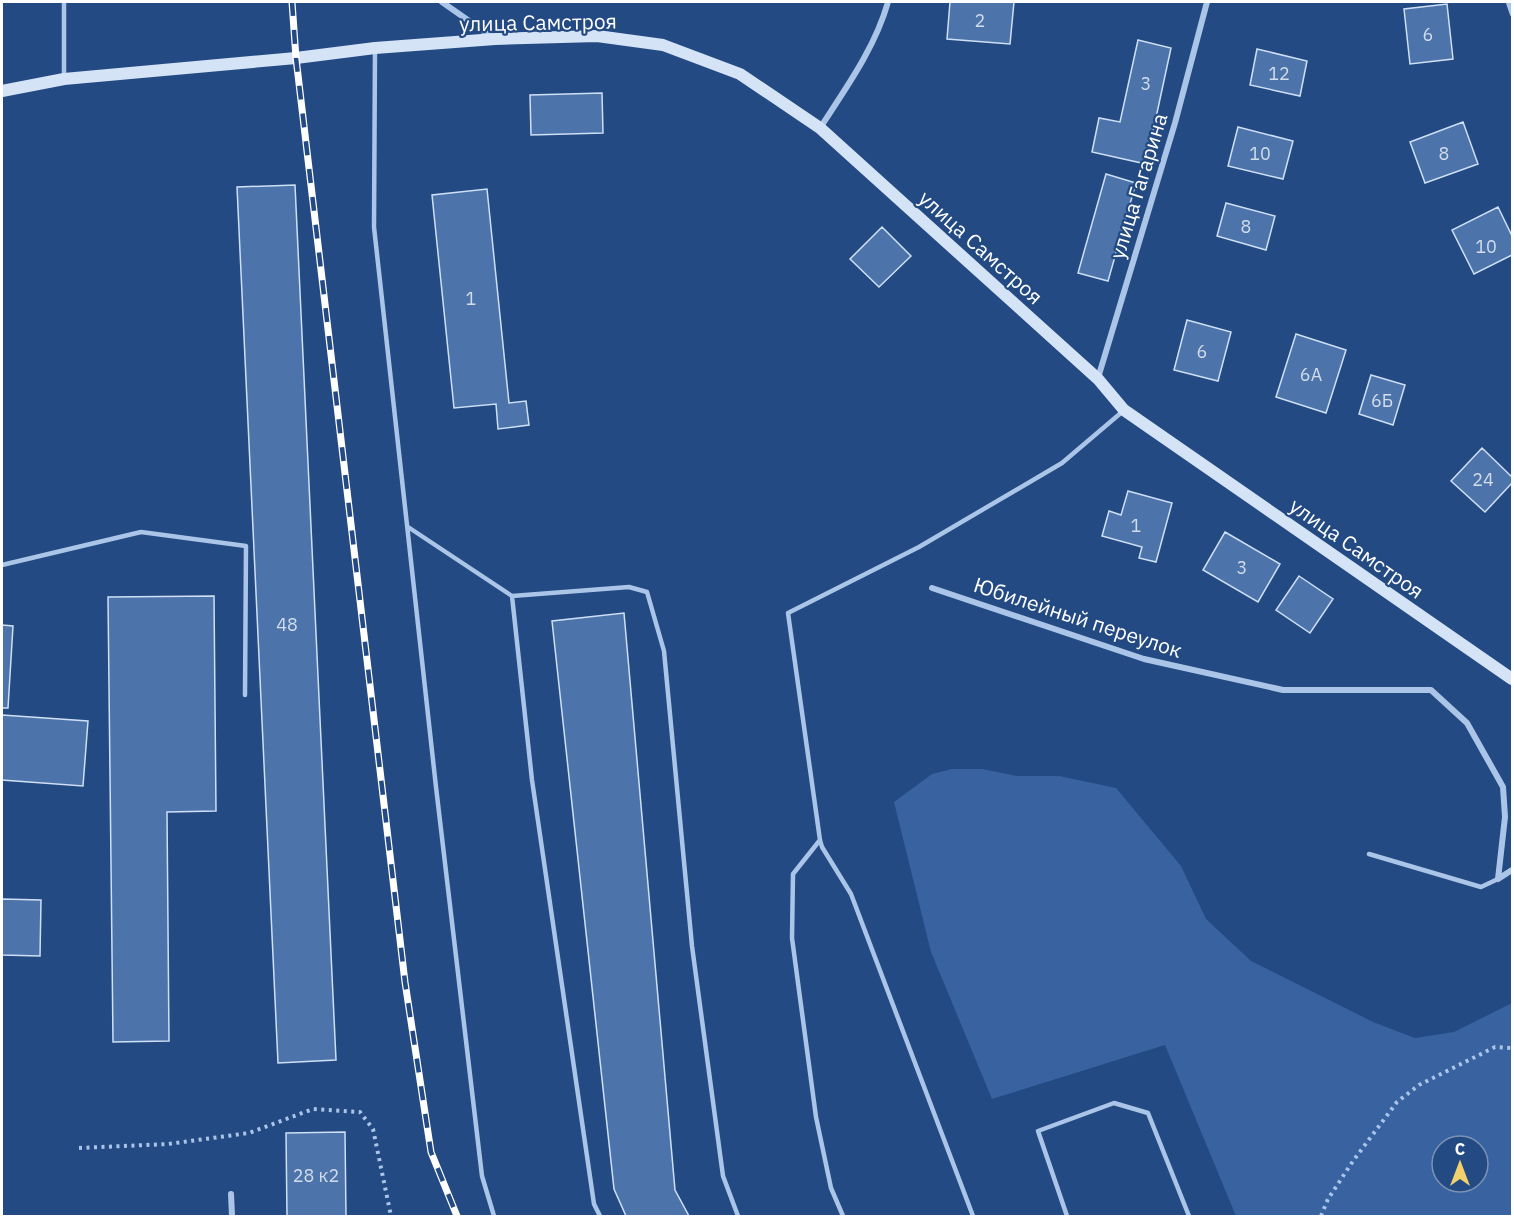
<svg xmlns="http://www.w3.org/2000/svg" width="1514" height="1218" viewBox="0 0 1514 1218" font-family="'IBM Plex Sans',sans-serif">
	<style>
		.green { fill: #3863a0; fill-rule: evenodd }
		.building { fill: #4c74ab; stroke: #cfdff6; stroke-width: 1.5 }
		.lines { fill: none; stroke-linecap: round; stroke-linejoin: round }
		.path { stroke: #abc5e8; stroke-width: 4; stroke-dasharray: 3 4.5; stroke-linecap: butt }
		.lane { stroke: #abc5e8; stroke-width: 4.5 }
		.street { stroke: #abc5e8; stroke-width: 6 }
		.secondary { stroke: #d5e3f6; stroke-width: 12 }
		.rail-casing { stroke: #fff; stroke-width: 7 }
		.rail { stroke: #234a82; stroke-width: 4.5; stroke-dasharray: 14; stroke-linecap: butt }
		.labels { text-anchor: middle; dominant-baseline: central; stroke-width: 4.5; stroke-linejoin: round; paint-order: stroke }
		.number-label { font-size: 18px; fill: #d2dcea }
		.street-label { font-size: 21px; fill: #fff; stroke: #234a82 }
	</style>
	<rect width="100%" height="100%" fill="#234a82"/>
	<path class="green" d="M952,769h30l35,7h42l57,12 65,78 25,53 45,42 122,61 42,16 39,-6 58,-29v213h-276l-71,-171 -173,54 -61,-147 -37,-150 38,-28zM1442,1146h36v36h-36z"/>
	<path class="building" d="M950,2h64l-4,42 -63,-5z
		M1447,4l6,55 -43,5 -6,-55z
		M1138,40l33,8 -25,116 -54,-12 7,-34 21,4z
		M1257,49l50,12 -7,35 -50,-11z
		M602,93l1,40 -72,2 -1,-40z
		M1463,122l15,42 -53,19 -15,-41z
		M1238,127l55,14 -10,38 -55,-13z
		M1106,174l30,9 -28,98 -30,-8z
		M295,185l41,875 -58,3 -41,-876z
		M487,189l22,214 17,-2 3,24 -31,4 -2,-25 -42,4 -22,-213z
		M1226,203l49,13 -9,34 -49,-14z
		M1498,207l14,29v19l-38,19 -22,-44z
		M882,227l29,29 -32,31 -29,-28z
		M1187,320l44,12 -13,49 -44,-11z
		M1296,334l50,16 -20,63 -50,-16z
		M1371,375l34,10 -12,40 -34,-11z
		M1482,448l30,29v6l-27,29 -34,-31z
		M1128,491l44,12 -16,59 -17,-4 3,-11 -40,-11 7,-25 12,4z
		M1225,532l55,32 -22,38 -55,-32z
		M1299,576l34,23 -23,34 -34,-23z
		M214,596l2,215 -49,1 2,229 -56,1 -5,-445z
		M624,613l51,577 14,26h-63l-12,-27 -62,-568z
		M2,625l11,1 -5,82h-6z
		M2,715l86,6 -5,65 -81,-6z
		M2,899l39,1 -1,56 -38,-1z
		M345,1132l1,84h-59l-1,-83z"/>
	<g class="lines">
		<path class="path" d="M79,1148l89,-4 81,-11 64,-24 47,3 13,17 18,87
			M1321,1216l7,-17 25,-38 44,-59 22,-17 76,-38 17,1"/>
		<path class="lane" d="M1508,2l4,12
			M375,48l-1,179 62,560 46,389 12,40
			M64,79v-77
			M408,527l104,69 117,-9 18,5 17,59 28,295 31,230 15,40
			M2,565l139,-33 105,14 -1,149
			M512,596l20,184 62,424 6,12
			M820,840l-27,34 -1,64 24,179 15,71 12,28
			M1369,854l112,33 17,-8
			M973,1216l-122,-322 -29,-47 -2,-7 -32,-227 131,-66 143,-84 60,-51
			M1067,1216l-29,-85 76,-28 34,10 41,103"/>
		<path class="street" d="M442,2l50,35
			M820,128c26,-40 55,-80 68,-126
			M1098,378l77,-255 32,-121
			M932,588l212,71 139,31h148l36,33 36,64 2,30 -7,62
			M1498,879l14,-9
			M231,1194l1,22"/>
		<path class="secondary" d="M2,91l62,-12 232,-21 79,-10 120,-9 102,-3 66,9 77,29 80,54 278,251 26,31 388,269"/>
		<defs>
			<path id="rail" d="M292,2l4,56 109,924 26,170 26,64"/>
		</defs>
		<use href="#rail" class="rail-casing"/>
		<use href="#rail" class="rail"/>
	</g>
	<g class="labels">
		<g class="number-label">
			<text x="980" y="20">2</text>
			<text x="1428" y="34">6</text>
			<text x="1279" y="73">12</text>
			<text x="1146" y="83">3</text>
			<text x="1260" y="153">10</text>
			<text x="1444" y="153">8</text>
			<text x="1246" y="226">8</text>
			<text x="1486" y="246">10</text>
			<text x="471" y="298">1</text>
			<text x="1202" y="351">6</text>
			<text x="1311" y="374">6А</text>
			<text x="1382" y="400">6Б</text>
			<text x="1483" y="479">24</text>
			<text x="1136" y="525">1</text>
			<text x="1242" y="567">3</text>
			<text x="287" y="624">48</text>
			<text x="316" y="1175">28 к2</text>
		</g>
		<g class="street-label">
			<text transform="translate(538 22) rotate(-1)">улица Самстроя</text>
			<text transform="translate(1138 186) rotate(-73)">улица Гагарина</text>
			<text transform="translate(981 247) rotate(42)">улица Самстроя</text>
			<text transform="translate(1357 548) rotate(35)">улица Самстроя</text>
			<text transform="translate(1078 617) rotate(18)">Юбилейный переулок</text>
		</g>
	</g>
	<rect width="1514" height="1218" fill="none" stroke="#ffffff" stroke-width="6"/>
	<g transform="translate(1460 1164)"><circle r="28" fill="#234a82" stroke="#7b92b4" stroke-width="1.5"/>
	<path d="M0-4.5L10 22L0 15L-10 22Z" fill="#f2d06e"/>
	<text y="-9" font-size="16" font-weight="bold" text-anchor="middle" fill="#ffffff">С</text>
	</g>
</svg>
